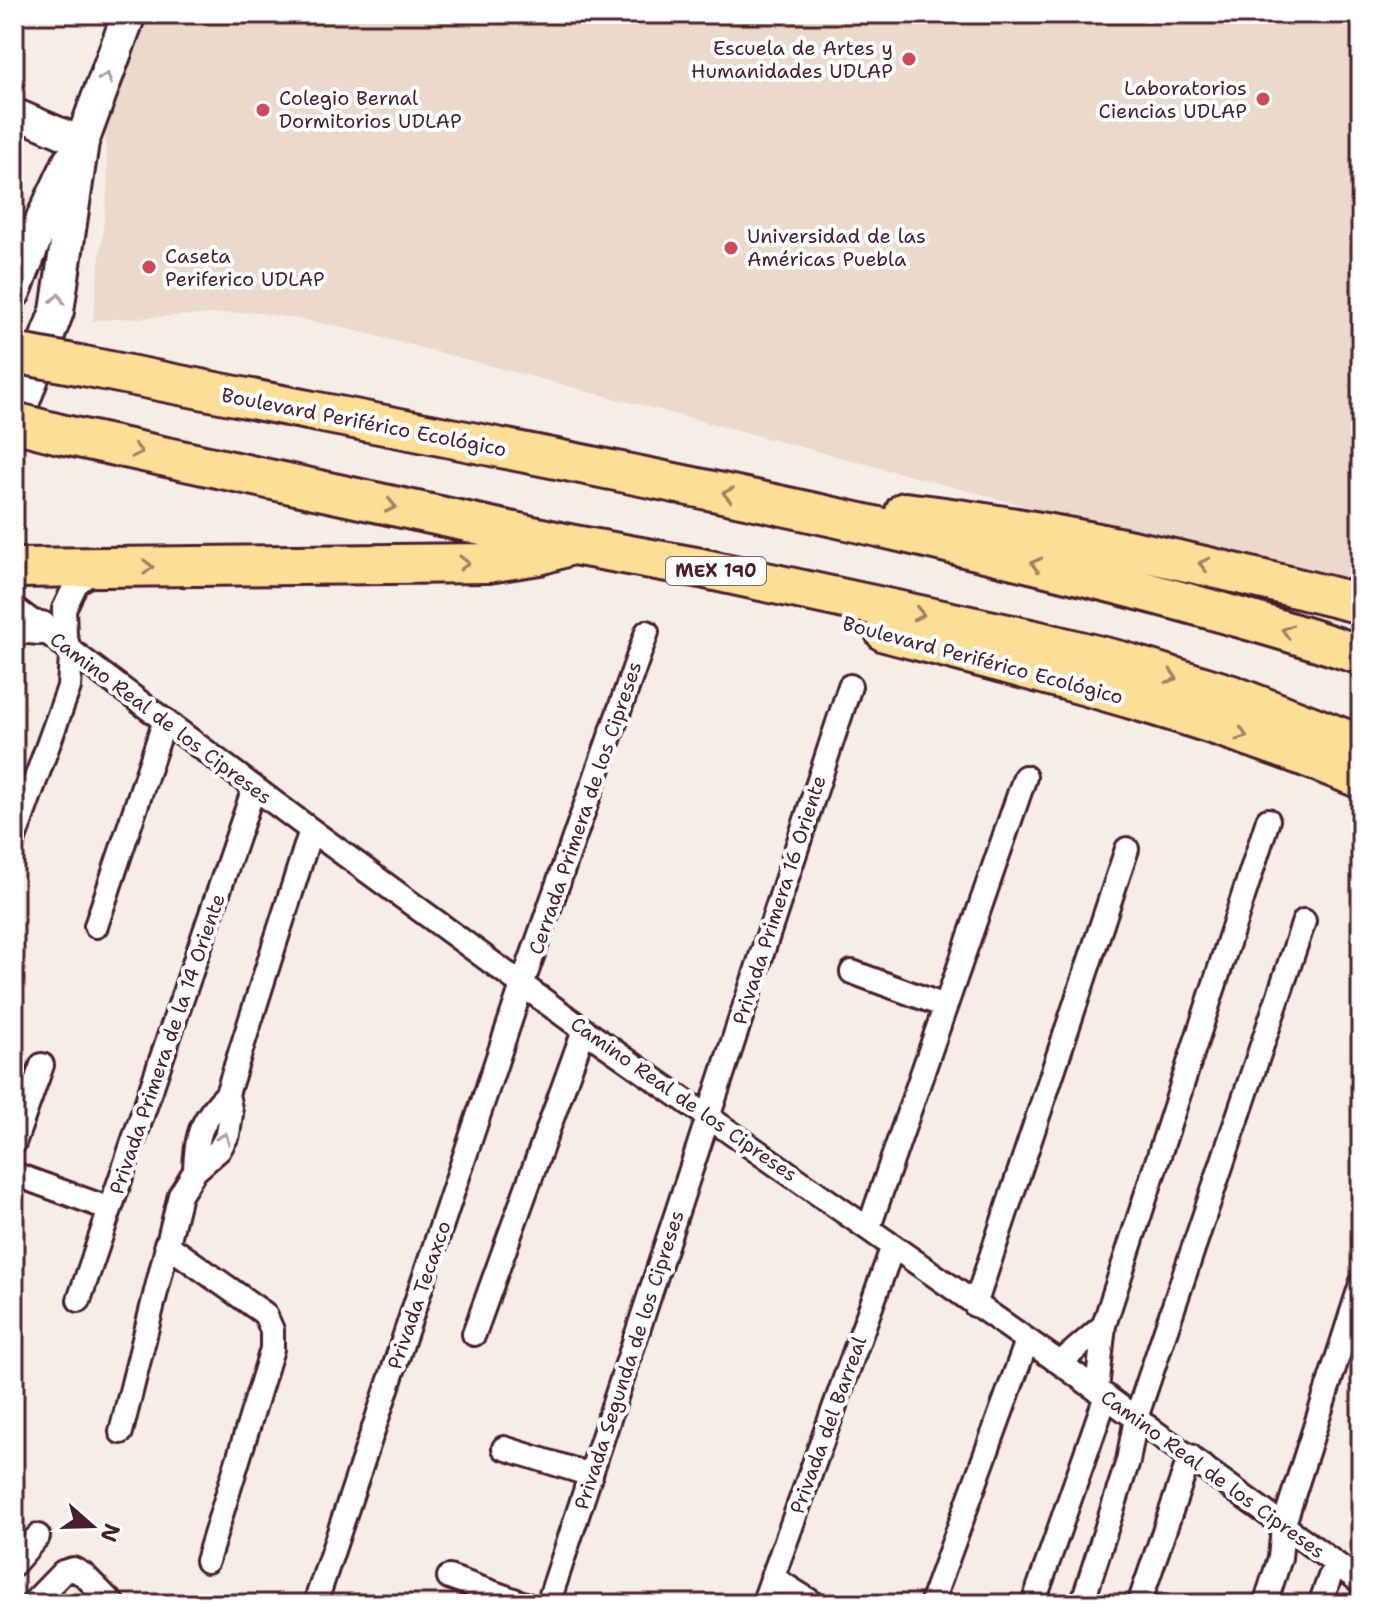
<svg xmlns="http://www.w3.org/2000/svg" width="1375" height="1618" viewBox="0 0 1375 1618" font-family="'Shantell Sans',sans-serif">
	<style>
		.built { fill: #ebd9c9 }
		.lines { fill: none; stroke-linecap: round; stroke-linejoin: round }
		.minor-casing { stroke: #4a1f2b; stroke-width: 28 }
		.tertiary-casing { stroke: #4a1f2b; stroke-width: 34 }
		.secondary-casing { stroke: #4a1f2b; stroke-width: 38 }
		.trunk-casing { stroke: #4a1f2b; stroke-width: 44 }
		.minor { stroke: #fff; stroke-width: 22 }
		.tertiary { stroke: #fff; stroke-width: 28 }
		.secondary { stroke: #fff; stroke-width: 32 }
		.trunk { stroke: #fcde96; stroke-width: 38 }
		.trunk-bridge-casing { stroke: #4a1f2b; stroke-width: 44; stroke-linecap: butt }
		.trunk-bridge { stroke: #fcde96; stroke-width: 38 }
		.oneway { stroke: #ae9aa0 }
		.oneway2 { stroke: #a37e60 }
		.poi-dot { fill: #d1495b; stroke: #fff; stroke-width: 3 }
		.labels { text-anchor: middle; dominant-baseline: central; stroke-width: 8; stroke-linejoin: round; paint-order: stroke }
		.shield { fill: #fff; stroke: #80626b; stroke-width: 2 }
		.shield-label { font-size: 18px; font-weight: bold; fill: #4a1f2b }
		.poi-label { font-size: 20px; fill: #4a1f2b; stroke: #fff; text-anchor: start }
		.street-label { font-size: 20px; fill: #4a1f2b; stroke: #fff }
	</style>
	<rect width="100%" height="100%" fill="#f6eee6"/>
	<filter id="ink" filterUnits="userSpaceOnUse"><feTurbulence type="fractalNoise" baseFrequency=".0125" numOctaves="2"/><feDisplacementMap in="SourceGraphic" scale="16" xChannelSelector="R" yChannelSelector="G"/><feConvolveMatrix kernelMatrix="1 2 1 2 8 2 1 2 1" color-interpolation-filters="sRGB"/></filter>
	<g filter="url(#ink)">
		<path class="built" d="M143,14h1218v570l-243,-54 -780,-204 -82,-14 -163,8 15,-135 -4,-66z"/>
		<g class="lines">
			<defs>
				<path id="minor" d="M14,608l297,222 273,200 476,333 301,219
					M14,839l55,-152 2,-31 -6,-21 -1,-26 12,-25 20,-16
					M96,926l69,-206
					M852,972l93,34
					M14,1143l28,-78
					M195,1171c1,-37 6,-51 32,-77l84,-264
					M14,1174l96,35
					M869,1227l156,-450
					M166,1244l99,70 7,16v19l-65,212
					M79,1300l175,-512
					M975,1305l152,-456
					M474,1334l110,-304
					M1060,1363l44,-38
					M1097,1389l7,-64 164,-505
					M121,1432l59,-237 15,-24 24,-21 9,-16 3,-20 -4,-20
					M504,1448l87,27
					M14,1564l24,-28
					M449,1577l76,27
					M772,1577l43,27
					M32,1604l31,-32 10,-3 11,6 29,29
					M315,1604l207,-619 125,-353
					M548,1604l302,-918
					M763,1604l130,-358
					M931,1604l96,-263
					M1033,1604l73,-208
					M1082,1604l46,-143 8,-43 168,-497
					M1139,1604l51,-148
					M1265,1604l15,-46 3,-31 78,-243
					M1320,1604l15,-41"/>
				<path id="tertiary" d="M14,113l68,29"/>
				<path id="secondary" d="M14,292l30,-76 26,-55
					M14,425l43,-114 25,-169 47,-128
					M14,626l27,2"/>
				<path id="trunk" d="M84,366c280,56 561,107 838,171 148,35 295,70 439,118
					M60,434l514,111 127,23 334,72 86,21 111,34 129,50
					M905,512c155,18 305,54 456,92
					M14,568l474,-5 51,-8 26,-8
					M885,632c160,42 323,83 476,147"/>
			</defs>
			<use href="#minor" class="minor-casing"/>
			<use href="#tertiary" class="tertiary-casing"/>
			<use href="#secondary" class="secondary-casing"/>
			<use href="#trunk" class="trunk-casing"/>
			<use href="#minor" class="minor"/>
			<use href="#tertiary" class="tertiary"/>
			<use href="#secondary" class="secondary"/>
			<use href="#trunk" class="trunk"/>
			<defs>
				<path id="trunk-bridge" d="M14,353l70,13
					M14,422l46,12"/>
			</defs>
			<use href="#trunk-bridge" class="trunk-bridge-casing"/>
			<use href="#trunk-bridge" class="trunk-bridge"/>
		</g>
		<defs><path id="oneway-chevron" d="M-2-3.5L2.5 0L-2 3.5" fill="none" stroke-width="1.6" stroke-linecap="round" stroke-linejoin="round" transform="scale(2)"/></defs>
		<g class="oneway">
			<use href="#oneway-chevron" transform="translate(106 78) rotate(-70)"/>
			<use href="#oneway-chevron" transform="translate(58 299) rotate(-80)"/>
			<use href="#oneway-chevron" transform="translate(224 1138) rotate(-67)"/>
		</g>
		<g class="oneway2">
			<use href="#oneway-chevron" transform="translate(137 451) rotate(12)"/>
			<use href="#oneway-chevron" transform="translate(728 494) rotate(-169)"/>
			<use href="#oneway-chevron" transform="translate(391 506) rotate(12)"/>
			<use href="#oneway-chevron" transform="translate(464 563) rotate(-1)"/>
			<use href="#oneway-chevron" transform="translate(1036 564) rotate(-166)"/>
			<use href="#oneway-chevron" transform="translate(1204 564) rotate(-167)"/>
			<use href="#oneway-chevron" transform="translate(148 567) rotate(-1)"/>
			<use href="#oneway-chevron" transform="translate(919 614) rotate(13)"/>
			<use href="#oneway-chevron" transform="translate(1287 631) rotate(-164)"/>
			<use href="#oneway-chevron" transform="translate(1172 677) rotate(17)"/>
			<use href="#oneway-chevron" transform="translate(1242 735) rotate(19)"/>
		</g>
	</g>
	<g class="poi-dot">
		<circle cx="909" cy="59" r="8"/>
		<circle cx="1263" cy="99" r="8"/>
		<circle cx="263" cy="110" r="8"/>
		<circle cx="731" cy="248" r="8"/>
		<circle cx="149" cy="267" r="8"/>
	</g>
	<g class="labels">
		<rect class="shield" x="666" y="557" width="100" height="28" rx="6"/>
		<g class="shield-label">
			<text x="716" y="571">MEX 190</text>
		</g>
		<g class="poi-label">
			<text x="893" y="48" text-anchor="end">Escuela de Artes y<tspan x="893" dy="23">Humanidades UDLAP</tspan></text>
			<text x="1247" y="88" text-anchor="end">Laboratorios<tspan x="1247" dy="23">Ciencias UDLAP</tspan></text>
			<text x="279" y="98">Colegio Bernal<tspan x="279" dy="23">Dormitorios UDLAP</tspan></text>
			<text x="747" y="236">Universidad de las<tspan x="747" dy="23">Américas Puebla</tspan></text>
			<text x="165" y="256">Caseta<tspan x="165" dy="23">Periferico UDLAP</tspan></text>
		</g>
		<g class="street-label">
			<text transform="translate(364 422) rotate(11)">Boulevard Periférico Ecológico</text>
			<text transform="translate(983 660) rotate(15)">Boulevard Periférico Ecológico</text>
			<text transform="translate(161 718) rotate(37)">Camino Real de los Cipreses</text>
			<text transform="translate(585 808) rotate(-71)">Cerrada Primera de los Cipreses</text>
			<text transform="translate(779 900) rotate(-72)">Privada Primera 16 Oriente</text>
			<text transform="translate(167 1044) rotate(-71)">Privada Primera de la 14 Oriente</text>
			<text transform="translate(684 1099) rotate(35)">Camino Real de los Cipreses</text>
			<text transform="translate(419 1295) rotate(-71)">Privada Tecaxco</text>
			<text transform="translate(629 1360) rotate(-72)">Privada Segunda de los Cipreses</text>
			<text transform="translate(828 1425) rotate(-70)">Privada del Barreal</text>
			<text transform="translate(1213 1474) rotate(36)">Camino Real de los Cipreses</text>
		</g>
	</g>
	<rect width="1375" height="1618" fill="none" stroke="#fff" stroke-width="48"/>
	<rect x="24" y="24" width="1327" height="1570" fill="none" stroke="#4a1f2b" stroke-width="3" filter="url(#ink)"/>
	<g transform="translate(92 1526) rotate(110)" stroke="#ffffff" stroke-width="6" paint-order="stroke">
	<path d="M0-6L14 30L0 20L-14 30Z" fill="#4a1f2b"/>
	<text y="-12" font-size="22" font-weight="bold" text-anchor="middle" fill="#4a1f2b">N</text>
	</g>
</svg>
